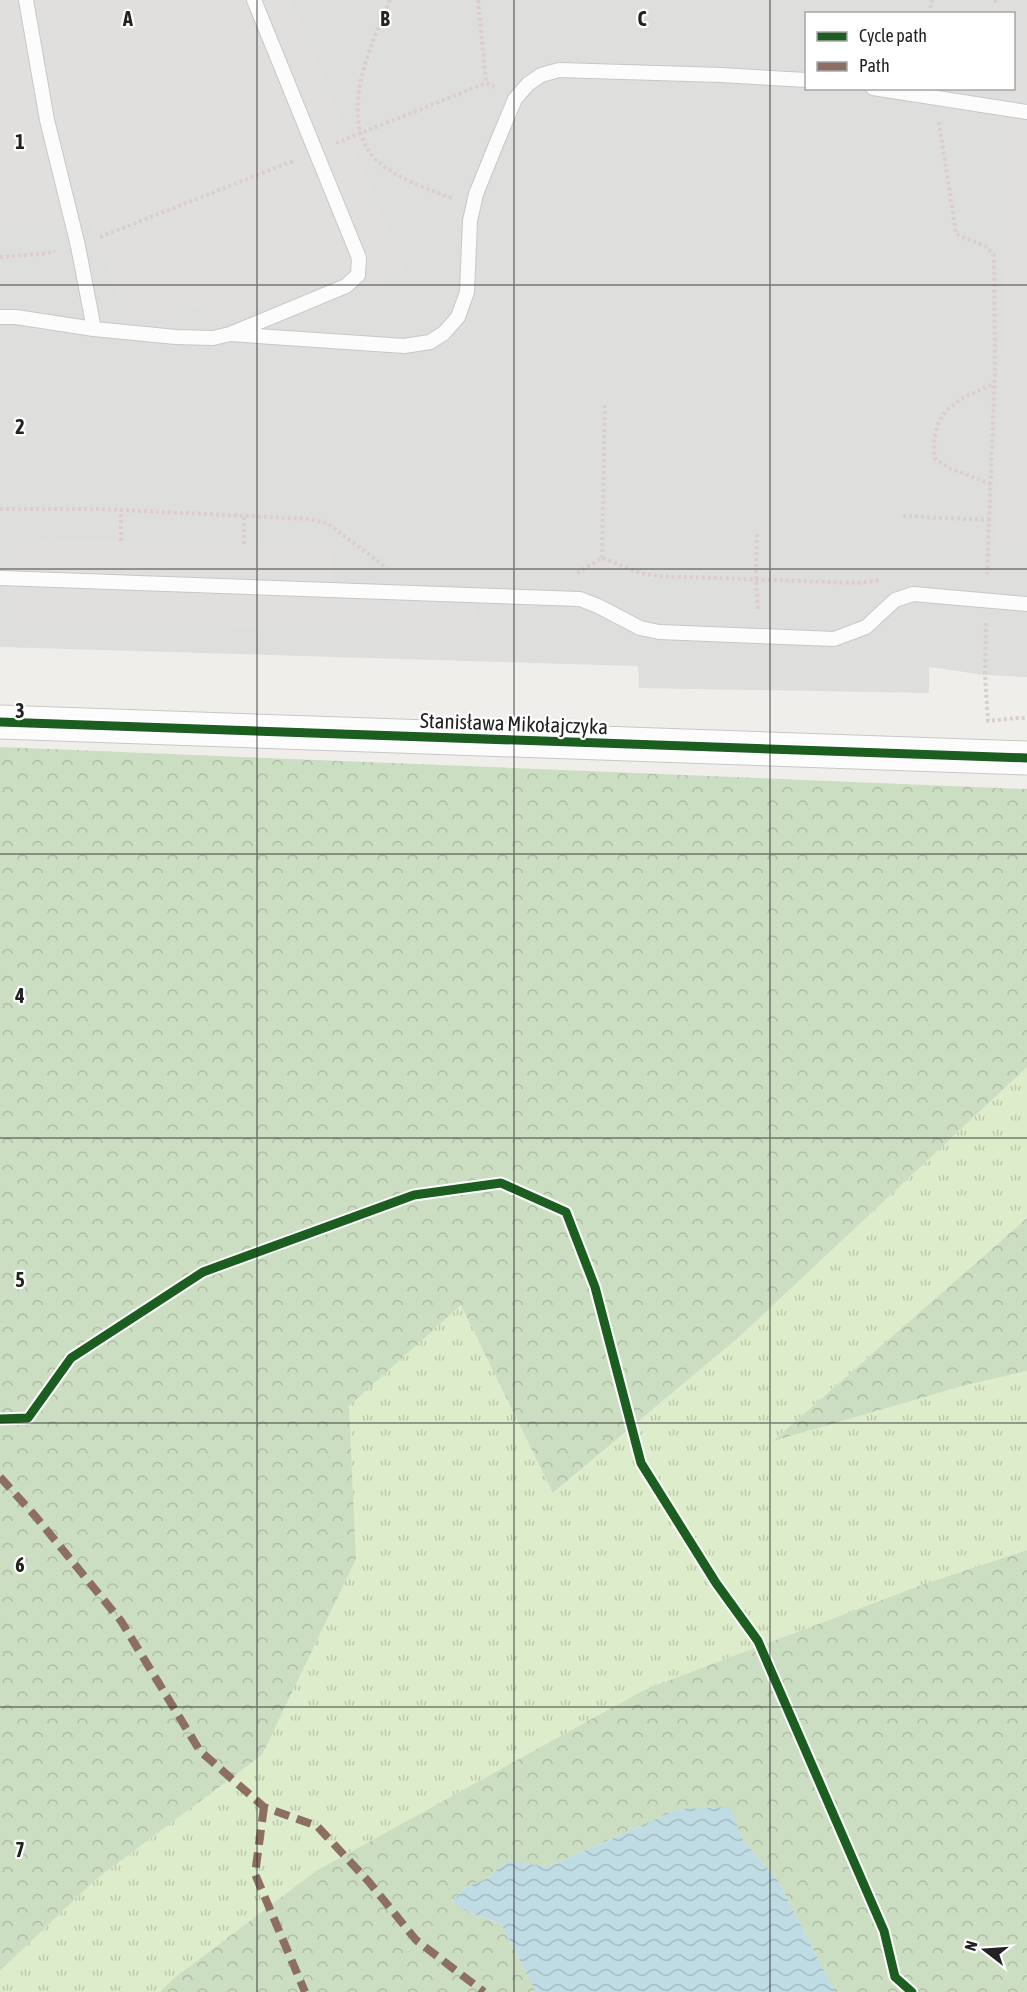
<svg xmlns="http://www.w3.org/2000/svg" width="1027" height="1992" viewBox="0 0 1027 1992" font-family="'Asap Condensed',sans-serif">
	<style>
		.religious { fill: #dededc; fill-rule: evenodd }
		.grass { fill: url(#grass-tufts) }
		.forest { fill: url(#forest-crowns) }
		.parking { fill: #e0dfde }
		.water { fill: url(#water-waves) }
		.lines { fill: none; stroke-linecap: round; stroke-linejoin: round }
		.service-casing { stroke: #c9c8c7; stroke-width: 16 }
		.tertiary-casing { stroke: #c9c8c7; stroke-width: 35 }
		.path { stroke: #dccecd; stroke-width: 4; stroke-dasharray: 3 3; stroke-linecap: butt }
		.service { stroke: #fdfcfc; stroke-width: 14 }
		.tertiary { stroke: #fdfcfc; stroke-width: 33 }
		.quiet { stroke: #8d6e63; stroke-width: 8; stroke-dasharray: 15 8; stroke-linecap: butt }
		.cycleway-casing { stroke: #fff; stroke-width: 13 }
		.cycleway { stroke: #1b5e20; stroke-width: 9 }
		.grid { fill: none; stroke: #222; stroke-width: 1.5; stroke-opacity: 0.55 }
		.labels { text-anchor: middle; dominant-baseline: central; stroke-width: 4.5; stroke-linejoin: round; paint-order: stroke }
		.street-label { font-size: 21px; fill: #222; stroke: #fff }
		.grid-label { font-size: 20px; text-anchor: middle; font-weight: bold; fill: #222; stroke: #fff; stroke-width: 4.5; stroke-linejoin: round; paint-order: stroke }
	</style>
	<defs>
		<pattern id="grass-tufts" width="24" height="20" patternUnits="userSpaceOnUse" patternTransform="scale(1.5)"><rect width="24" height="20" fill="#ddeccb"/><path d="M3 7l-1-3M5 7V3M7 7l1-3M15 17l-1-3M17 17v-4M19 17l1-3" fill="none" stroke="#bdcaae"/></pattern>
		<pattern id="forest-crowns" width="20" height="18" patternUnits="userSpaceOnUse" patternTransform="scale(1.5)"><rect width="20" height="18" fill="#cbdec1"/><path d="M2 6a3 3 0 1 1 6 0M12 15a3 3 0 1 1 6 0" fill="none" stroke="#aebea6"/></pattern>
		<pattern id="water-waves" width="16" height="10" patternUnits="userSpaceOnUse" patternTransform="scale(1.5)"><rect width="16" height="10" fill="#bfdbe3"/><path d="M0 5q4-4 8 0t8 0" fill="none" stroke="#a4bcc2"/></pattern>
	</defs>
	<rect width="100%" height="100%" fill="#f0eeeb"/>
	<path class="religious" d="M0,0h1027v677l-42,-2 -56,-8v26l-290,-5 -1,-22 -638,-19zM806,14h208v74h-208z"/>
	<path class="grass" d="M1027,1067v151l-253,222 192,-55 61,-14v179l-108,36 -273,103 -330,182 -143,108 -13,13h-160v-21l95,-91 167,-125 94,-196 -7,-153 112,-101 93,188 185,-156z"/>
	<path class="forest" d="M0,747l1027,42v278l-288,270 -186,156 -92,-188 -112,101 7,153 -94,196 -167,125 -95,91z
		M1027,1218v153l-61,14 -193,56z
		M1027,1550v442h-192l-58,-113 -34,-38 -64,-32 -131,58 -40,-6 -22,18 -22,9 -12,13 14,10 35,13 35,68h-376l13,-13 143,-108 330,-182 273,-103z"/>
	<path class="parking" d="M0,0h291l116,273 -42,19 -11,-25 -136,59 -10,-22 -53,16 -32,-10 -34,-90 -48,12 -41,-3z
		M984,1l43,9v532l-31,1 14,-406 -10,-7 -5,-41 19,-1v-74l-29,-1z
		M7,538l324,8 2,50 144,5 2,34 -473,-14z"/>
	<path class="water" d="M730,1807l13,34 34,38 58,113h-299l-35,-68 -35,-13 -14,-9 12,-14 22,-9 22,-18 40,6 131,-58z"/>
	<g class="lines">
		<defs>
			<path id="service" d="M26,0l21,120 31,126 16,83
				M873,88l154,24
				M0,317h16l78,12 82,8 37,1 17,-4 116,-48 12,-11 1,-17 -105,-258
				M230,334l174,12 26,-4 14,-9 14,-16 9,-25 3,-71 6,-27 21,-52 18,-43 13,-15 13,-9 18,-5 162,5 85,5
				M0,578l580,21 18,7 42,22 19,4 175,7 32,-12 29,-27 18,-6 114,10"/>
			<path id="tertiary" d="M0,722l1027,36"/>
		</defs>
		<use href="#service" class="service-casing"/>
		<use href="#tertiary" class="tertiary-casing"/>
		<path class="path" d="M390,0c-18,43 -51,110 -19,154 16,21 56,35 81,44
			M478,0l8,83 8,4
			M995,0l1,5
			M929,14l3,-14
			M939,122l17,112 31,13 7,9 1,114 -8,206
			M336,143l150,-60
			M100,237l193,-76
			M0,257l41,-3 14,-3
			M991,484l-42,-16 -14,-9c-2,-11 -1,-18 1,-29 7,-27 35,-36 58,-46
			M0,509h101l209,10 17,4 60,45
			M903,516l87,4
			M757,534l-1,46 2,32
			M121,541v-31
			M244,544v-28
			M602,558l3,-156
			M577,573l25,-15 39,15 18,3 198,7 23,-3
			M986,623l-1,52 3,46 28,-3h11"/>
		<use href="#service" class="service"/>
		<use href="#tertiary" class="tertiary"/>
		<path class="quiet" d="M0,1477l36,40 85,104 79,130 64,56 53,19 52,56 47,58 68,52
			M264,1807l-9,67 50,118"/>
		<defs>
			<path id="cycleway" d="M0,722l1027,36
				M0,1419l28,-1 43,-60 132,-86 211,-77 87,-12 65,29 29,75 46,176 75,120 42,58 126,290 11,46 17,15"/>
		</defs>
		<use href="#cycleway" class="cycleway-casing"/>
		<use href="#cycleway" class="cycleway"/>
	</g>
	<path class="grid" d="M257,0v1992M514,0v1992M770,0v1992M0,285h1027M0,569h1027M0,854h1027M0,1138h1027M0,1423h1027M0,1707h1027"/>
	<g class="labels">
		<g class="street-label">
			<text transform="translate(514 723) rotate(2)">Stanisława Mikołajczyka</text>
		</g>
	</g>
	<g class="grid-label">
		<text x="128" y="26">A</text>
		<text x="385" y="26">B</text>
		<text x="642" y="26">C</text>
		<text x="20" y="149">1</text>
		<text x="20" y="434">2</text>
		<text x="20" y="718">3</text>
		<text x="20" y="1003">4</text>
		<text x="20" y="1287">5</text>
		<text x="20" y="1572">6</text>
		<text x="20" y="1857">7</text>
	</g>
	<rect x="805" y="12" width="210" height="78" fill="#ffffff" stroke="#a7a7a7" stroke-width="1.5"/>
	<rect x="817" y="32" width="30" height="9" fill="#1b5e20" stroke="#a7a7a7" stroke-width="1.5"/>
	<text x="859" y="42" font-size="18" fill="#222222">Cycle path</text>
	<rect x="817" y="62" width="30" height="9" fill="#8d6e63" stroke="#a7a7a7" stroke-width="1.5"/>
	<text x="859" y="72" font-size="18" fill="#222222">Path</text>
	<g transform="translate(985 1950) rotate(287)" stroke="#ffffff" stroke-width="4.5" paint-order="stroke">
	<path d="M0-4.5L10 22L0 15L-10 22Z" fill="#222222"/>
	<text y="-9" font-size="16" font-weight="bold" text-anchor="middle" fill="#222222">N</text>
	</g>
</svg>
